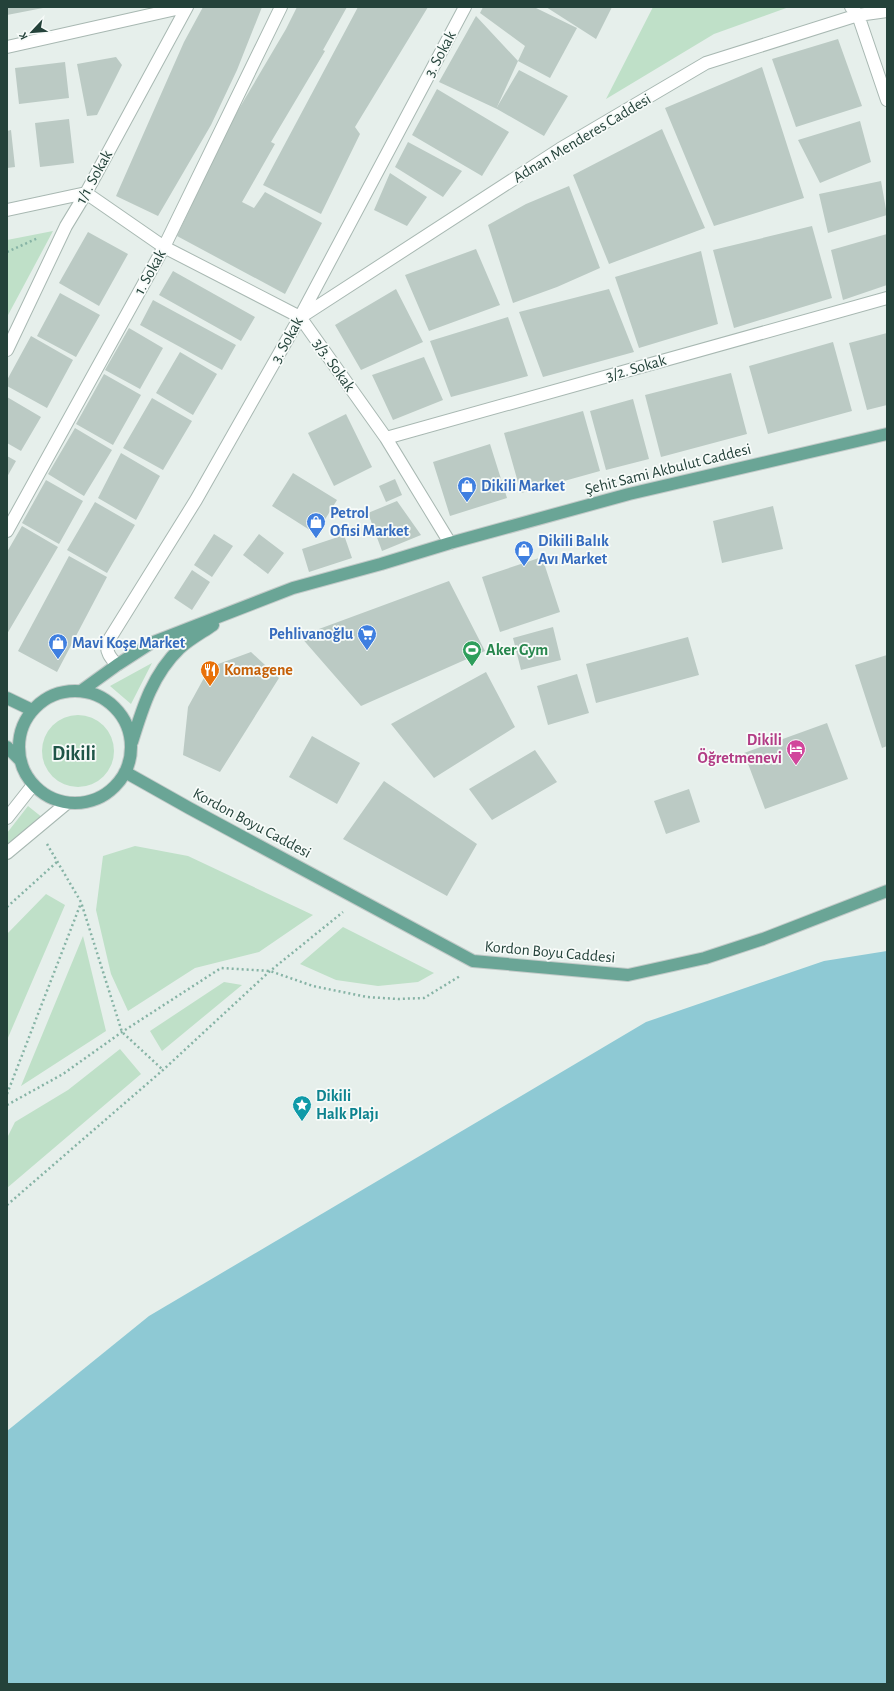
<svg xmlns="http://www.w3.org/2000/svg" width="894" height="1691" viewBox="0 0 894 1691" font-family="'Alegreya Sans',sans-serif">
	<style>
		.green { fill: #bfe0c8 }
		.water { fill: #8ec9d4 }
		.building { fill: #bbcac4 }
		.lines { fill: none; stroke-linecap: round; stroke-linejoin: round }
		.minor-casing { stroke: #a8b8b2; stroke-width: 14 }
		.major-casing { stroke: #c2cac8; stroke-width: 14 }
		.path { stroke: #86b3a5; stroke-width: 2.5; stroke-dasharray: 2 3; stroke-linecap: butt }
		.minor { stroke: #fff; stroke-width: 12 }
		.major { stroke: #6aa596; stroke-width: 12 }
		.labels { text-anchor: middle; dominant-baseline: central; stroke-width: 3.5; stroke-linejoin: round; paint-order: stroke }
		.street-label { font-size: 16px; fill: #24423a; stroke: #f7fbf9 }
		.shop-label { font-size: 16px; font-weight: bold; fill: #366cbe; stroke: #f7fbf9; text-anchor: start }
		.leisure-label { font-size: 16px; font-weight: bold; fill: #27864d; stroke: #f7fbf9; text-anchor: start }
		.food-label { font-size: 16px; font-weight: bold; fill: #c56008; stroke: #f7fbf9; text-anchor: start }
		.hotel-label { font-size: 16px; font-weight: bold; fill: #b23c85; stroke: #f7fbf9; text-anchor: end }
		.culture-label { font-size: 16px; font-weight: bold; fill: #0d838f; stroke: #f7fbf9; text-anchor: start }
		.district-label { font-size: 20px; font-weight: bold; fill: #1f5548; stroke: #f7fbf9 }
	</style>
	<rect width="100%" height="100%" fill="#e6efeb"/>
	<path class="green" d="M653,7h136l-75,27 -108,65z
		M53,231l-46,86v-77z
		M152,663l-21,41 -21,-18z
		M42 751a36 36 0 1 1 72 0a36 36 0 1 1-72 0Z
		M28,806l15,12 -36,29v-14z
		M135,846l53,10 125,59 -54,37 -64,16 -67,43 -17,-37 -15,-64 7,-54z
		M46,894l19,11 -58,135v-106z
		M343,927l91,46 -16,9 -40,4 -42,-6 -36,-16z
		M83,936l23,95 -85,55z
		M224,982l18,3 -80,66 -12,-20z
		M120,1049l21,25 -134,114v-50l8,-16 53,-32z"/>
	<path class="water" d="M887,951v733h-880v-253l142,-115 497,-294 178,-61z"/>
	<path class="building" d="M7,7h36v1l-36,7z
		M203,7h59l-25,63 -26,55 -53,91 -42,-20 68,-154z
		M297,7h50l-24,43 2,1 -54,91 4,2 -33,58 12,6 11,-16 57,31 -37,71 -108,-58 53,-112 56,-95z
		M358,7h70l-73,120 5,7 -39,80 -58,-29z
		M483,7h51l43,21 -27,50 -32,-17 7,-15 -45,-33z
		M546,7h66l-16,32z
		M476,16l42,45 -21,46 22,-37 49,26 -24,40 -47,-27 -58,-27z
		M838,39l24,67 -66,21 -24,-68z
		M116,57l6,8 -25,50 -10,1 -10,-52z
		M65,62l4,36 -50,6 -4,-36z
		M762,67l42,131 -90,28 -49,-118z
		M437,89l72,43 -27,44 -70,-41z
		M69,119l5,44 -34,4 -5,-44z
		M860,121l11,41 -51,21 -22,-43z
		M662,129l43,99 -96,36 -36,-89z
		M11,130l4,37 -8,1v-37z
		M408,142l54,29 -19,26 -48,-30z
		M390,173l37,24 -20,29 -33,-16z
		M881,181l6,34 -59,18 -9,-39z
		M569,186l31,82 -43,19 -44,16 -25,-78 38,-21z
		M812,226l20,72 -98,30 -21,-78z
		M88,232l40,22 -29,52 -40,-23z
		M887,234v51l-44,15 -12,-50z
		M476,249l24,56 -71,26 -24,-56z
		M701,251l17,73 -79,24 -24,-71z
		M173,271l82,46 -14,24 -82,-46z
		M396,289l27,53 -62,28 -26,-45z
		M609,289l25,63 -91,25 -24,-65z
		M60,293l40,22 -24,42 -39,-21z
		M153,300l83,45 -14,25 -82,-45z
		M508,317l20,59 -77,21 -21,-56z
		M129,328l34,20 -23,41 -35,-19z
		M887,333v72l-20,5 -18,-67z
		M31,336l42,24 -26,48 -40,-22v-6z
		M833,342l19,69 -84,23 -19,-68z
		M180,352l37,22 -24,41 -37,-22z
		M424,357l19,43 -50,20 -21,-45z
		M731,373l16,61 -86,23 -16,-62z
		M104,374l37,21 -28,50 -37,-21z
		M7,397l34,20 -20,34 -14,-8z
		M152,398l40,23 -29,49 -40,-22z
		M633,399l16,60 -43,11 -16,-59z
		M583,411l17,60 -79,22 -17,-60z
		M346,414l26,53 -38,19 -26,-53z
		M75,428l37,22 -28,46 -36,-22z
		M490,444l17,54 -57,18 -17,-54z
		M121,453l39,23 -24,44 -38,-22z
		M7,456l9,5 -9,16z
		M293,473l44,27 -21,34 -44,-28z
		M395,479l7,16 -16,7 -7,-16z
		M46,480l37,21 -24,43 -37,-21z
		M397,501l24,34 -39,16 -14,-38z
		M95,502l40,23 -28,48 -40,-23z
		M773,506l10,43 -61,14 -9,-42z
		M22,526l36,21 -51,87v-82z
		M214,534l19,12 -21,31 -18,-12z
		M259,534l25,19 -16,21 -25,-19z
		M344,535l8,23 -43,14 -7,-23z
		M69,556l38,21 -50,95 -39,-21z
		M542,557l18,55 -60,20 -18,-55z
		M192,570l18,12 -18,28 -18,-12z
		M449,581l36,70 -124,55 -61,-70z
		M553,627l8,33 -40,10 -8,-32z
		M688,637l11,38 -103,28 -10,-39z
		M251,652l28,26 -59,94 -37,-17 5,-48 22,-40z
		M887,655v91l-5,2 -27,-83z
		M486,672l29,55 -81,51 -43,-54z
		M577,674l12,39 -41,12 -11,-39z
		M827,723l21,56 -83,30 -21,-56z
		M312,736l48,27 -23,41 -48,-27z
		M535,750l22,32 -65,38 -23,-31z
		M384,781l93,63 -30,52 -104,-57z
		M689,789l11,33 -34,12 -12,-33z"/>
	<g class="lines">
		<defs>
			<path id="minor" d="M851,7l7,8 29,85
				M7,47l178,-40
				M86,193l78,54 136,70 86,121 64,105
				M7,210l79,-17
				M301,317l259,-168 146,-86 152,-48 29,-4
				M7,350l59,-124 20,-33 101,-186
				M386,438l501,-140
				M7,531l157,-284 117,-240
				M117,665c-6,-7 -11,-12 -10,-22l89,-143 104,-183 165,-310
				M7,818l26,-33
				M7,853l60,-50"/>
			<path id="major" d="M19 747a56 56 0 1 1 112 0a56 56 0 1 1-112 0Z
				M81,691l36,-26 34,-22 142,-55 88,-24 69,-21 179,-49 258,-60
				M7,698l25,12
				M132,742c11,-36 21,-68 48,-94 10,-9 23,-16 33,-23
				M7,747l13,13
				M125,772l64,36 284,153 155,14 77,-17 58,-19 124,-48"/>
		</defs>
		<use href="#minor" class="minor-casing"/>
		<use href="#major" class="major-casing"/>
		<path class="path" d="M7,252l31,-14
			M47,844l34,58 41,130 41,38
			M7,907l51,-46
			M7,1094l74,-191
			M7,1105l56,-31 59,-42 99,-64 49,3 43,15 54,11 31,2 26,-1 36,-22
			M7,1205l156,-135 107,-99 73,-59"/>
		<use href="#minor" class="minor"/>
		<use href="#major" class="major"/>
	</g>
	<defs>
		<symbol id="shop-pin" viewBox="-11 -11 22 30"><path d="M0 17L-7.5 6A9.5 9.5 0 1 1 7.5 6Z" fill="#3f7fe0" stroke="#f7fbf9"/><path d="M-5-2.5h2.3a2.7 3.5 0 0 1 5.4 0H5L5.5 6h-11ZM-1.5-2.5h3a1.5 2.3 0 0 0-3 0Z" fill="#fff"/></symbol>
		<symbol id="supermarket-pin" viewBox="-11 -11 22 30"><path d="M0 17L-7.5 6A9.5 9.5 0 1 1 7.5 6Z" fill="#3f7fe0" stroke="#f7fbf9"/><path d="M-6-5.5h2.5l.6 2H6L4.5 2H-2.5L-4.4-4H-6ZM-1.5 3.2a1.3 1.3 0 1 0 .1 0ZM3 3.2a1.3 1.3 0 1 0 .1 0Z" fill="#fff"/></symbol>
		<symbol id="stadium-pin" viewBox="-11 -11 22 30"><path d="M0 17L-7.5 6A9.5 9.5 0 1 1 7.5 6Z" fill="#2e9e5b" stroke="#f7fbf9"/><path d="M0-5a6.5 5 0 1 0 0 10a6.5 5 0 1 0 0-10ZM-3.5-1.8h7v3.6h-7Z" fill="#fff"/></symbol>
		<symbol id="restaurant-pin" viewBox="-11 -11 22 30"><path d="M0 17L-7.5 6A9.5 9.5 0 1 1 7.5 6Z" fill="#e8710a" stroke="#f7fbf9"/><path d="M-5-6h1v4h1v-4h1v4h1v-4h1v5L-1.5 .5V6h-2V.5L-5-1ZM5-6V6H3V1.5H1.5Q1.5-4 5-6Z" fill="#fff"/></symbol>
		<symbol id="hotel-pin" viewBox="-11 -11 22 30"><path d="M0 17L-7.5 6A9.5 9.5 0 1 1 7.5 6Z" fill="#d1479c" stroke="#f7fbf9"/><path d="M-6-4.5h1.5V1H6V5H4.5V3h-9V5H-6ZM-4 0a1.8 1.8 0 1 1 3.6 0ZM.5 0V-2.5h3Q6-2.5 6 0Z" fill="#fff"/></symbol>
		<symbol id="sight-pin" viewBox="-11 -11 22 30"><path d="M0 17L-7.5 6A9.5 9.5 0 1 1 7.5 6Z" fill="#0f9aa8" stroke="#f7fbf9"/><path d="M0-6L1.8-2.2L6-1.7L2.9 1.2L3.7 5.4L0 3.3L-3.7 5.4L-2.9 1.2L-6-1.7L-1.8-2.2Z" fill="#fff"/></symbol>
	</defs>
	<g fill-rule="evenodd">
		<use href="#shop-pin" x="456" y="475" width="22" height="30"/>
		<use href="#shop-pin" x="305" y="511" width="22" height="30"/>
		<use href="#shop-pin" x="513" y="539" width="22" height="30"/>
		<use href="#supermarket-pin" x="356" y="623" width="22" height="30"/>
		<use href="#shop-pin" x="47" y="632" width="22" height="30"/>
		<use href="#stadium-pin" x="461" y="639" width="22" height="30"/>
		<use href="#restaurant-pin" x="199" y="659" width="22" height="30"/>
		<use href="#hotel-pin" x="785" y="738" width="22" height="30"/>
		<use href="#sight-pin" x="291" y="1094" width="22" height="30"/>
	</g>
	<g class="labels">
		<g class="street-label">
			<text transform="translate(440 54) rotate(-62)">3. Sokak</text>
			<text transform="translate(582 138) rotate(-31)">Adnan Menderes Caddesi</text>
			<text transform="translate(94 177) rotate(-61)">1/1. Sokak</text>
			<text transform="translate(150 272) rotate(-61)">1. Sokak</text>
			<text transform="translate(287 340) rotate(-61)">3. Sokak</text>
			<text transform="translate(334 365) rotate(55)">3/3. Sokak</text>
			<text transform="translate(636 368) rotate(-16)">3/2. Sokak</text>
			<text transform="translate(668 469) rotate(-14)">Şehit Sami Akbulut Caddesi</text>
			<text transform="translate(252 823) rotate(28)">Kordon Boyu Caddesi</text>
			<text transform="translate(550 952) rotate(5)">Kordon Boyu Caddesi</text>
		</g>
		<g class="shop-label">
			<text x="481" y="486">Dikili Market</text>
			<text x="330" y="513">Petrol<tspan x="330" dy="18">Ofisi Market</tspan></text>
			<text x="538" y="541">Dikili Balık<tspan x="538" dy="18">Avı Market</tspan></text>
			<text x="353" y="634" text-anchor="end">Pehlivanoğlu</text>
			<text x="72" y="643">Mavi Koşe Market</text>
		</g>
		<g class="leisure-label">
			<text x="486" y="650">Aker Gym</text>
		</g>
		<g class="food-label">
			<text x="224" y="670">Komagene</text>
		</g>
		<g class="hotel-label">
			<text x="782" y="740">Dikili<tspan x="782" dy="18">Öğretmenevi</tspan></text>
		</g>
		<g class="culture-label">
			<text x="316" y="1096">Dikili<tspan x="316" dy="18">Halk Plajı</tspan></text>
		</g>
		<g class="district-label">
			<text x="74" y="754">Dikili</text>
		</g>
	</g>
	<rect width="894" height="1691" fill="none" stroke="#24423a" stroke-width="16"/>
	<g transform="translate(32 32) rotate(244)" stroke="#f7fbf9" stroke-width="3" paint-order="stroke">
	<path d="M0-3L7 15L0 10L-7 15Z" fill="#24423a"/>
	<text y="-6" font-size="11" font-weight="bold" text-anchor="middle" fill="#24423a">K</text>
	</g>
</svg>
